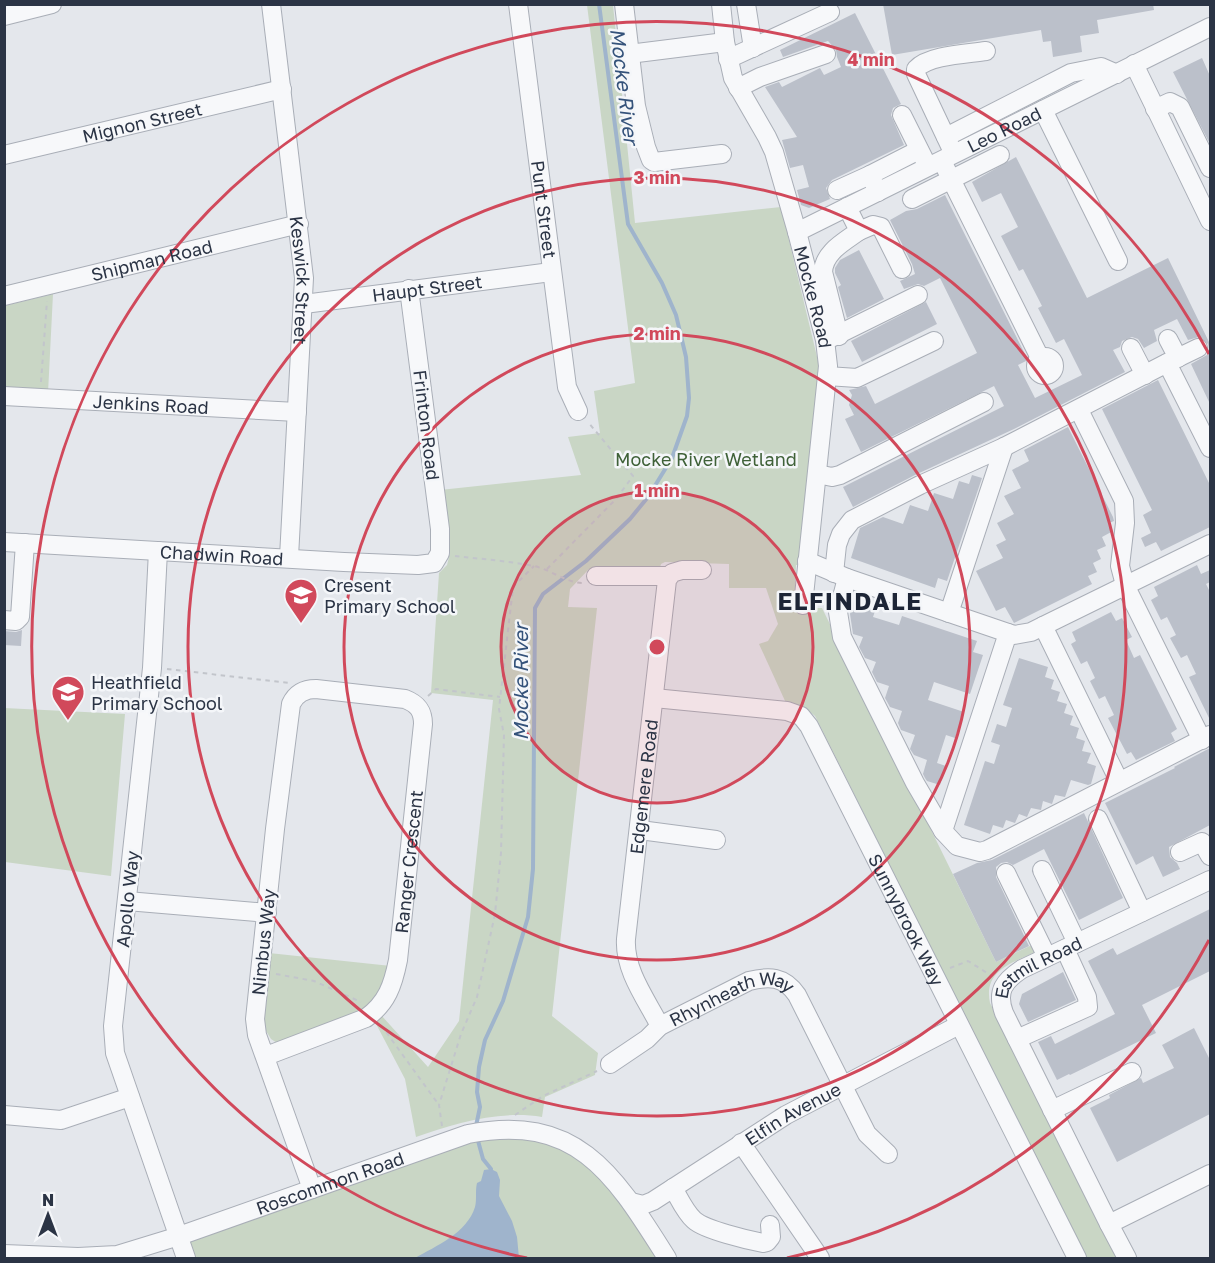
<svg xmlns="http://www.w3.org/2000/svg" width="1215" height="1263" viewBox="0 0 1215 1263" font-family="'Golos Text',sans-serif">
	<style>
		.green { fill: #c9d6c5 }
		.water { fill: #9fb4cc }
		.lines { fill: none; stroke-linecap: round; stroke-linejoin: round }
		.stream { stroke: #9fb4cc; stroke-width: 4 }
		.building { fill: #bbc0ca }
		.minor-casing { stroke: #a9aeb7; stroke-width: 20 }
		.path { stroke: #c2c5cb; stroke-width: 2; stroke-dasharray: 4.5 4.5; stroke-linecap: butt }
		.minor { stroke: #f7f8fa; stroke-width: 18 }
		.ring { fill: none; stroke: #d1495b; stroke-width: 3 }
		.labels { text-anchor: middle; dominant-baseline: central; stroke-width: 5; stroke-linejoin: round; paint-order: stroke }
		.street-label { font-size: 18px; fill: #2b3445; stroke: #f4f6f9 }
		.park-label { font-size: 18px; fill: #3f6138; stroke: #f4f6f9 }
		.poi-label { font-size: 18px; fill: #2b3445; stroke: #f4f6f9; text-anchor: start }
		.water-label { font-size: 20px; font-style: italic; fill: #34527a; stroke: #f4f6f9 }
		.district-label { font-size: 24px; font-weight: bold; letter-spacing: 1.5px; fill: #1d2536; stroke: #f4f6f9 }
		.centre { fill: #d1495b; stroke: #f4f6f9; stroke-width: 3 }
		.ring-label { font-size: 18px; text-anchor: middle; font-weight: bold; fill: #d1495b; stroke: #f4f6f9; stroke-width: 5; stroke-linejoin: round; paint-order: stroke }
	</style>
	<rect width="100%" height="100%" fill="#e4e7ec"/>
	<path class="green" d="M587,5h26l22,218 146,-16 38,158 -18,200h-5l-2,43h28l174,354 38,-18 3,7c-24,12 -54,19 -47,52l127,255h-31l-271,-542 -12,-10 -17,-3 -27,-59 9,-3 10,-17 -12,-36h-37v-24l-64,-2 -4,2 -2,7 -70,-2 -19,20 -2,18 29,1 -45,408 46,37 -3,22 -50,22 -3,20c-41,-7 -87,6 -126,20l-11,-58 -31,-59 7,-5 47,52 31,-46 34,-321 -62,-7 8,-120 8,-8 3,-12 -2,-1 -8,-62 141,-15 -13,-38 32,-4 -6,-42 41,-8z
		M53,294l-5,99 -43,-2 -1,-85z
		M4,708l121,6 -14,162 -106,-14z
		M269,953l122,13 -3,12 -20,32 -91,33 -6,-4 -8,-13z
		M487,1130l96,22 84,106h-481l-7,-22z"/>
	<path class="water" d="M491,1169l6,3 3,8 -1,16 13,25 5,16 2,21h-104c21,-12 52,-25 60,-51 2,-8 0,-16 2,-24l4,-2 3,-11z"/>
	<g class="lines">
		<path class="stream" d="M476,1126l4,-19 -3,-15 2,-25 6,-27 18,-39 25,-84 5,-48 2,-261 8,-14 43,-33 44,-42 18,-22 24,-39 15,-42 2,-18 -3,-41 -10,-42 -14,-32 -34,-59 -29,-220
			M477,1137l6,22 8,10"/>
	</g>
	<path class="building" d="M883,4h270l1,6 -57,10 2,13 -19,3 2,16 -29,5 -2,-16 -8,1 -2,-12 -149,25z
		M855,13l46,91 -8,4 -2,7 13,30 -72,35 -6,8 4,11 -21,9 -8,-3 -4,-15 12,-3 -6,-22 -13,3 -8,-28 15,-3 -32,-50 14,-5 3,5 38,-19 4,7 17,-8 -4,-10 -1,-7 -8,-9 -45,16 -3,-7z
		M1202,58l8,18v68l-37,-72z
		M1016,157l71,141 81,-40 42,86v60l-19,-40 16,-9 2,-6 -1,-5 -9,-7 -11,3 -11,-21 -23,11 3,11 -13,7 -6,-9 -6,-2 -10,4 -2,6 -7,3 12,22 -111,57 -99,46 -62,32 -10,-20 161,-81 -10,-20 -133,66 -16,-33 9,-4 -5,-10 3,-10 -3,-5 17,-4 9,18 102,-51 -37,-75 -16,8 -6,-2 -14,5 -4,-8 15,-7 -3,-10 -22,-44 16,-9 11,-2 28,-14 83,165 -10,5 17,33 47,-23 -18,-36 -8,4 -18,-35 4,-2 -19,-37 -4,2 -18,-35 17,-9 -17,-34 -19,9 -10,-20z
		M859,250l25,49 -37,19 -9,-31 3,-2 -6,-12v-5l5,-8z
		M926,302l11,22 -75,38 -11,-21z
		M1158,380l52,105v42l-49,24 -5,-9 -11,5 -4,-9 10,-5 -8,-18 9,-5 -50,-101z
		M1068,427l45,90 1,4 -5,2 4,8 -11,6 4,9 -9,4 4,9 -8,4 4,9 -9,4 4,8 -78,39 -9,-16 -9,4 -20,-40 27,-13 -7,-13 10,-5 -9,-17 17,-9 -10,-18 17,-8 -9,-18 17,-9 -5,-11z
		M972,475l10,3 -35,103 -9,-3 -3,10 -84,-30 9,-30 23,-11 20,7 7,-19 18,6 6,-18 19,6 6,-18 10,3z
		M1197,565l4,9 9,-4v12l-4,2 4,8v128l-21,-43 7,-3 -9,-19 -6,3 -11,-20 6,-3 -9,-18 -6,3 -10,-20 7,-4 -4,-9z
		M854,600l22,8 -3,9 26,8 3,-9 75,25 -4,11 10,3 -13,39 -36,-12 -6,18 36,12 -9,26 -9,-3 -9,28 9,3 -6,19 -13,-4 -2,-3 -2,-4 4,-14 -13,-5 -4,-6 5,-14 -14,-5 -3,-7 4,-12 -12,-4 -5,-9 4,-12 -12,-4 -5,-10 4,-10 -11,-4 -6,-11 4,-10 -10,-3 -3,-20z
		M1111,612l5,9 6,-3 10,19 -6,3 8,18 6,-3 37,74 -6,4 4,8 -39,19 -5,-8 -4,2 -19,-36 6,-3 -9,-19 -6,3 -9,-18 5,-3 -8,-17 -6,3 -10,-20 5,-3 -4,-9z
		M22,630l-1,16 -17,-1v-14l12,1z
		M1019,658l29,9 -3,10 9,3 -3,9 9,3 -3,9 10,3 -3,9 9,3 -3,9 9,3 -3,10 9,3 -3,10 9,2 -4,10 9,3 -5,18 -3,1 -17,-5 -6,17 -10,-2 -3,9 -9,-3 -2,9 -10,-2 -4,9 -8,-3 -4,9 -9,-3 -3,8 -10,-3 -3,9 -26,-9 21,-64 9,3 6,-19 -9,-3 6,-18 9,3 6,-19 -9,-3z
		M1210,748v77l-41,22 1,10 7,6 3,6 -17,8 -10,-21 -17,9 -31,-62 70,-35 -1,-1z
		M1084,813l39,85 -44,22 -35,-71 -31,16 -6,-3 -6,1 -5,4v10l33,69 -33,16 -43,-88 24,-11 15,-3z
		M1210,909v62l-68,34 14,28 -86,42 -1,-1 -12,6 -19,-38 13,-6 4,8 60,-30 -27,-53 25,-13 4,7z
		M1063,972l13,28 -48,22 -9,-18 3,-10z
		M1194,1028l16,32v54l-93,48 -27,-54 20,-10 -1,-3 32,-17 2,5 31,-15 -12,-23z"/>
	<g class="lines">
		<defs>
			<g id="minor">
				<path id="s1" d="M271,4l33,274 -15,279"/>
				<path id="s2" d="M518,4l49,383 11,24"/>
				<path d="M624,4l12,102 10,41 5,13 3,2 68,-8"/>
				<path id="s3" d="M721,4l4,38 8,36 34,59 7,15 23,80 28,108 3,26 -1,10 -24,229"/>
				<path d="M746,4l7,44"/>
				<path d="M4,16l48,-12"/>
				<path d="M629,54l96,-12"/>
				<path d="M728,59l102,-47"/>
				<path d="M1134,64l76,157"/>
				<path d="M738,88l22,-11 66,-23"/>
				<path d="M1155,109l15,-7 10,5 30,61"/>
				<path d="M1043,110l75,151"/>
				<path d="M902,115l23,46"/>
				<path d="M946,137l125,-64 30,-6 16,7"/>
				<path d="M951,148l-35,-74v-5c13,-14 51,-15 70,-18"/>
				<path id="s4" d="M4,155l278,-66"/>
				<path d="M942,161l98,197"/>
				<path d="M837,190l33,-15"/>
				<path d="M878,192l-8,-17 49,-25"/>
				<path d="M912,199l88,-44"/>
				<path d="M859,231l14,-6 8,2 21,42"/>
				<path id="s5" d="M797,232l413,-205"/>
				<path id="s6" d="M4,296l295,-72"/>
				<path id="s7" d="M304,304l247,-32"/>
				<path d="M839,336l-16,-64c1,-20 21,-30 36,-41l-12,-24"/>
				<path d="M829,339l89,-44"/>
				<path d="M1168,339l10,19"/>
				<path d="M1131,348l14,27"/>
				<circle cx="1045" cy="366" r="9"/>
				<path d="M1167,363l31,-15"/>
				<path d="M827,376l30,2 77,-37"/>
				<path id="s8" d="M4,396l293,16"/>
				<path d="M1079,410l45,91 1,22 -5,43 5,19 77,155"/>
				<path d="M817,474l15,3 8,-2 144,-73"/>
				<path id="s9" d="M4,542l340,20 74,3 16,-2 6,-10v-24l-31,-240"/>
				<path d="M158,551l-6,117 -39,358 2,27 71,205"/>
				<path d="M807,561l40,17 167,57 17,-3 12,-6 167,-82"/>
				<path d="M834,573l3,-28 4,-11 11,-14 68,-35 84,-38 163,-84 43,85"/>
				<path d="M596,576h72"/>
				<path d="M847,578l-9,34 4,25 73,146 28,48 14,15 23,6 7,-2 223,-115"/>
				<path d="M949,613l55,-166"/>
				<path d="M4,620l12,1 4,-4 5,-74"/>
				<path d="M1043,626l76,155"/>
				<path id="s10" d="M654,698l133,13 14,5 8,10 268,532"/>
				<path d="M1098,819l44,93"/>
				<path d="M640,830l76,10"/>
				<path d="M943,831l65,-198"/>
				<path d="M1180,852l22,-10 8,14"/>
				<path d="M1042,870l35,73"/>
				<path d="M1006,873l41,84"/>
				<path d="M127,901l140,12"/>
				<path id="s11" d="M660,1026c-14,-27 -36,-56 -34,-87l41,-359 5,-7 10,-3h20"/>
				<path d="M1017,1039l71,-32 -1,-10 -22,-48"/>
				<path id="s12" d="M266,1056l100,-38c21,-15 27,-33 32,-58l25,-236c0,-13 -5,-20 -18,-25l-89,-10c-11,0 -20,4 -25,15l-16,125 -20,190 2,16 55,154"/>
				<path id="s13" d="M610,1064l37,-25 13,-13 89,-45c20,-5 35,-5 48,14l70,139 21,20"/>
				<path d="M1052,1110l80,-38"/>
				<path d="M4,1115l57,5 69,-23"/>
				<path d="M741,1143l79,115"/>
				<path d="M673,1188c6,10 12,24 21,32 11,10 54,20 69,23l4,-1 4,-5 -1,-12"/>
				<path id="s14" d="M631,1202l12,3 10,-4 133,-86 173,-90"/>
				<path id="s15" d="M1109,1224l-105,-211c-8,-22 0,-32 18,-44l188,-89"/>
				<path id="s16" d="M4,1254l74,3 39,-2 62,-19 289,-102c110,-22 147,42 199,124"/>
				<path d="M1127,1258l-18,-34 101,-50"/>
			</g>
		</defs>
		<use href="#minor" class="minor-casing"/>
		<path class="path" d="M41,382l6,-81
			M455,556c26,3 53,5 79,10 17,4 33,17 49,17
			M547,569l69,-70 17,-23 -45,-54
			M167,669l122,14
			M428,696l8,-7 64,8
			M950,968l18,-7 24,15
			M276,974l38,7 47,21
			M381,1025l58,80
			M515,1115l28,-19 54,-25
			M442,1126l-3,-21 22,-71 16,-37 18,-83 6,-61 3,-118 -5,-26 14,-122 21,-21"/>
		<use href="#minor" class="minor"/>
	</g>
	<circle cx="657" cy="647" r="156" fill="#d1495b" fill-opacity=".12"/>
	<g class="ring">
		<circle cx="657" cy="647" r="156"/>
		<circle cx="657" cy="647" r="313"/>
		<circle cx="657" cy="647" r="469"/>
		<path d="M1209 940A625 625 0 0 1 787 1258M527 1258A625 625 0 1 1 1209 354"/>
	</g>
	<defs>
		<symbol id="school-pin" viewBox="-11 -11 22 30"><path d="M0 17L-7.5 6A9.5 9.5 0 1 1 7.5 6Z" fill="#d1495b" stroke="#f4f6f9"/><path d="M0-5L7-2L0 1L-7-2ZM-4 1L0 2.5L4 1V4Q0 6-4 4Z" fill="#fff"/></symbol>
	</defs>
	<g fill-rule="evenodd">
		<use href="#school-pin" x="282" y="576" width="38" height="52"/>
		<use href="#school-pin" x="49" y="673" width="38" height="52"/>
	</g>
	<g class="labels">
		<g class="street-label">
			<text stroke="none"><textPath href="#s4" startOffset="142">Mignon Street</textPath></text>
			<text stroke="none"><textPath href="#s5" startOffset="231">Leo Road</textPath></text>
			<text stroke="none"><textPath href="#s2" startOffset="207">Punt Street</textPath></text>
			<text stroke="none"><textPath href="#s6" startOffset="152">Shipman Road</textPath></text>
			<text stroke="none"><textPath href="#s1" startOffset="278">Keswick Street</textPath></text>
			<text stroke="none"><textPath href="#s7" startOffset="124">Haupt Street</textPath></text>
			<text stroke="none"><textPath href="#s3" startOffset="310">Mocke Road</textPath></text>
			<text stroke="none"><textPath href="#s8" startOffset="147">Jenkins Road</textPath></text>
			<text transform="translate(427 425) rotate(83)">Frinton Road</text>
			<text stroke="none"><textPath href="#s9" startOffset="218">Chadwin Road</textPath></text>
			<text stroke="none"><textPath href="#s11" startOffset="248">Edgemere Road</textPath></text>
			<text stroke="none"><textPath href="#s12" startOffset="274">Ranger Crescent</textPath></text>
			<text transform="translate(127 899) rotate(-84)">Apollo Way</text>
			<text stroke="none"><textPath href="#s10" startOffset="378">Sunnybrook Way</textPath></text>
			<text transform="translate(263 942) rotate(-84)">Nimbus Way</text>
			<text stroke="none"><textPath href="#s15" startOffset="302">Estmil Road</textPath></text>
			<text stroke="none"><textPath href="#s13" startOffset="142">Rhynheath Way</textPath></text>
			<text stroke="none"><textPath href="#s14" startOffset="188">Elfin Avenue</textPath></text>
			<text stroke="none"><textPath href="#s16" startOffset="338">Roscommon Road</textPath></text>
		</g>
		<g class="park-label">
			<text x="706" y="459">Mocke River Wetland</text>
		</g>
		<g class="poi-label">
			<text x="324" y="585">Cresent<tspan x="324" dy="21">Primary School</tspan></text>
			<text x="91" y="682">Heathfield<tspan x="91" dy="21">Primary School</tspan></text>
		</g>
		<g class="water-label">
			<text transform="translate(625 86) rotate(83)">Mocke River</text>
			<text transform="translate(520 682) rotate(-90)">Mocke River</text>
		</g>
		<g class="district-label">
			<text x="850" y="600">ELFINDALE</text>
		</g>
	</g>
	<circle cx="657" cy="647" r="9" class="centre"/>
	<g class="ring-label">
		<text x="871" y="66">4 min</text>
		<text x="657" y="184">3 min</text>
		<text x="657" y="340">2 min</text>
		<text x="657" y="497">1 min</text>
	</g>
	<rect width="1215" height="1263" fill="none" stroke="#2b3445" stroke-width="12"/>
	<g transform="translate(48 1215)" stroke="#f4f6f9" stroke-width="4.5" paint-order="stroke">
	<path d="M0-4.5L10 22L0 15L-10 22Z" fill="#2b3445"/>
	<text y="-9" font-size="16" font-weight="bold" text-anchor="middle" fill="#2b3445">N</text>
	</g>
</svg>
